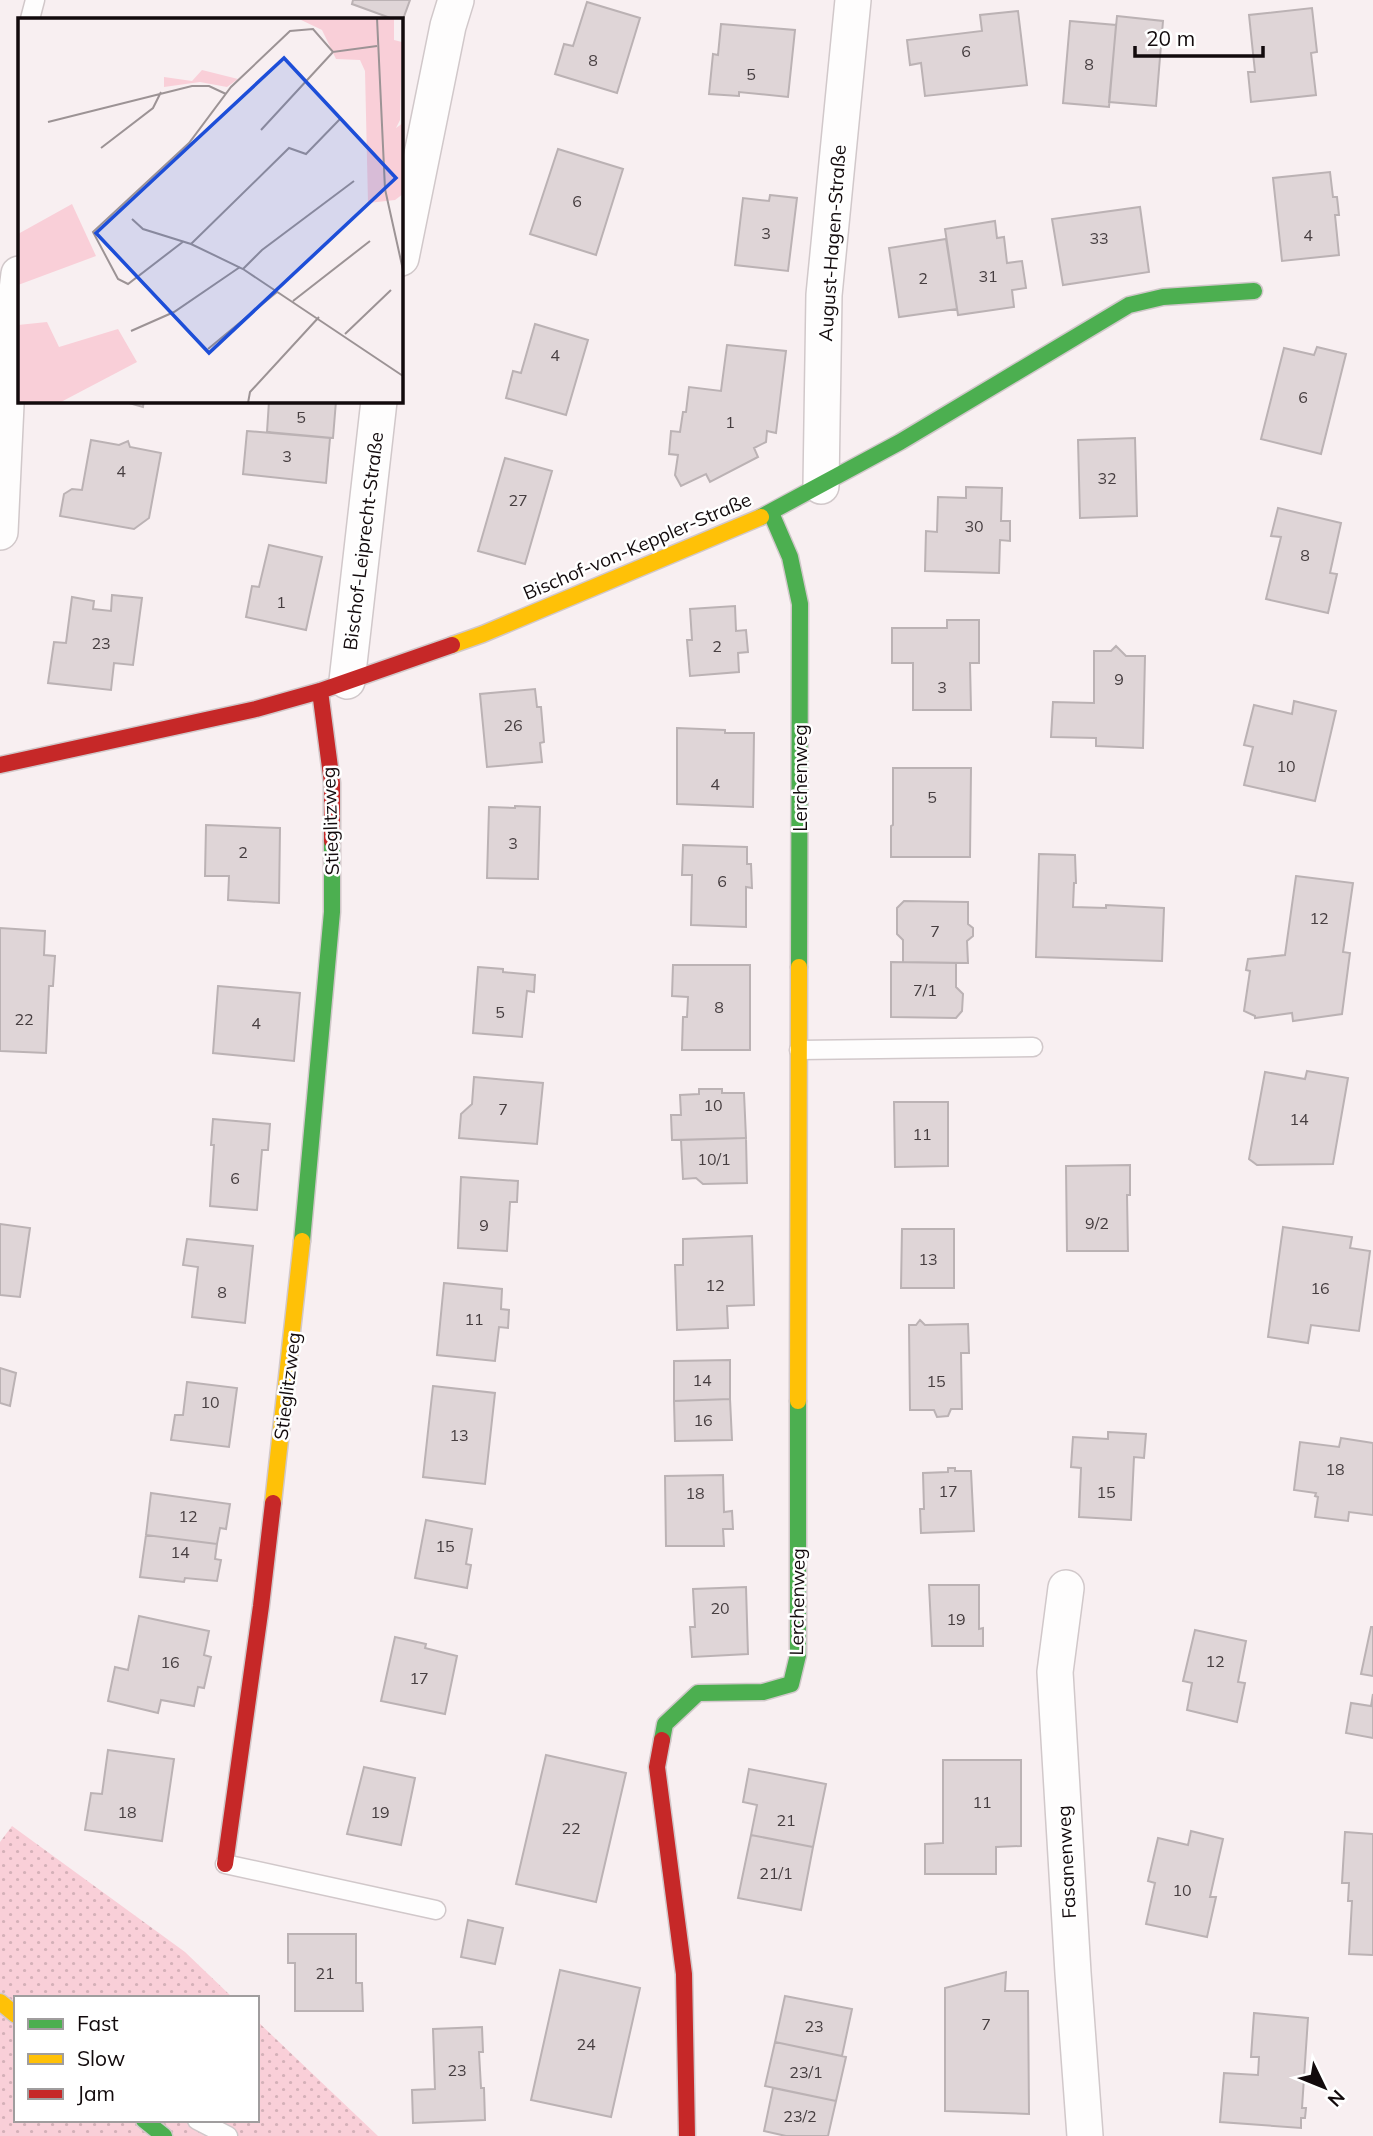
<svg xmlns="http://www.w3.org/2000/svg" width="1373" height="2136" viewBox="0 0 1373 2136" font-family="Mulish,sans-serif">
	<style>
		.grass { fill: url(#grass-dots) }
		.building { fill: #dfd5d7; stroke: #bbb2b4; stroke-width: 2 }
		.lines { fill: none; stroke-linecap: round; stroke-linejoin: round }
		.lane-casing { stroke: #d1c8ca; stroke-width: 21 }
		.street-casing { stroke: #d1c8ca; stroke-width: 38 }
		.fast-casing { stroke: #d1c8ca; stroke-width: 19 }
		.slow-casing { stroke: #d1c8ca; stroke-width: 19 }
		.jam-casing { stroke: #d1c8ca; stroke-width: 19 }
		.lane { stroke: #fefdfd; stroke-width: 18 }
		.street { stroke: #fefdfd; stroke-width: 35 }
		.fast { stroke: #4caf50; stroke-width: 16 }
		.slow { stroke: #ffc107; stroke-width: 16 }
		.jam { stroke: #c62828; stroke-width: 16 }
		.labels { text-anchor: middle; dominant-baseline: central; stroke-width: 5; stroke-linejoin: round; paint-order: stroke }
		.number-label { font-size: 16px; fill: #463e40 }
		.street-label { font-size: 19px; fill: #120a0c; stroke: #fff }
		.inset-road { fill: none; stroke: #9c9395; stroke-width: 2 }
		.view { fill: #1d4ed8; fill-opacity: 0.15; stroke: #1d4ed8; stroke-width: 3.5 }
		.inset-edge { fill: none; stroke: #120a0c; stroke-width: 3.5 }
	</style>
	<defs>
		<pattern id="grass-dots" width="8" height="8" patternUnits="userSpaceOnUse" patternTransform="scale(1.75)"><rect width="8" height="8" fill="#f9cfd8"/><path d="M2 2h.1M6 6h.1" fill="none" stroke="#d4b0b8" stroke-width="1.8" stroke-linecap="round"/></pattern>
	</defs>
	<rect width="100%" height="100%" fill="#f8eff1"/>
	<path class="grass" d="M12,1826l173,126 48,46h-217v122h241v-99l121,115h-378v-294z"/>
	<path class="building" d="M353,0h57l-8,22 -1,-3h-8l-41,-15z
		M587,2l53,16 -23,75 -62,-19 9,-30 9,2z
		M1312,8l5,44 -6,1 5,42 -65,7 -3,-30h7l-6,-57z
		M1018,11l9,74 -102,11 -4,-33 -11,2 -3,-25 75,-9 -2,-16z
		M1117,16l46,5 -7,85 -47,-4z
		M1070,21l46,4 -7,82 -46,-4z
		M721,24l74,6 -7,67 -49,-5v4l-30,-2 4,-40 5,1z
		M558,149l65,20 -27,86 -66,-21z
		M1330,172l3,25h4l2,18h-4l4,40 -57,6 -9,-83z
		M770,195l27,3 -9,73 -53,-6 8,-67 26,3z
		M1140,207l9,65 -86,13 -11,-66z
		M995,221l2,17 7,-1 3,26 15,-2 4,27 -14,2 2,17 -56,8 -13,-86z
		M946,239l11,70 -58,8 -10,-69z
		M535,324l53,16 -22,75 -60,-17 7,-27 8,2z
		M727,345l59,6 -10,82 -9,-2 -1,11 -12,6 4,9 -48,25 -4,-8 -25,12 -6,-11 3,-20 -9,-1 2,-23 9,1 3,-20h3l3,-25 32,4z
		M1317,347l29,7 -25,100 -60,-15 23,-91 30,7z
		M122,401h22l-1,6z
		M269,401h67l-3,37 -66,-6z
		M247,431l83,7 -4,45 -83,-9z
		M1135,438l2,78 -57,2 -2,-78z
		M91,440l28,5 9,-4 2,6 31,6 -12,65 -15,11 -74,-13 4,-22 8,-5 10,1z
		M505,458l47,13 -27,93 -47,-13z
		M966,487l36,1 -1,33h9v20l-10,-1 -1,33 -74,-2 1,-40 11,1 1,-35 28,1z
		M1278,508l63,15 -11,50 7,1 -9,39 -62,-14 15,-62 -10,-1z
		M269,545l53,12 -16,73 -60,-13 6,-31 7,1z
		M112,595l30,3 -9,67 -19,-2 -3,27 -63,-7 6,-41 12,1 6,-46 22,4 -1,8 18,2z
		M735,606l1,25 10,-1 2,22 -10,1 1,19 -49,4 -3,-36h5l-2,-31z
		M947,620h32v43h-9l1,47h-58v-47h-21v-35h55z
		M1116,646l10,10h19l-2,92 -47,-2v-8l-45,-1 2,-35 41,1v-52h17z
		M535,689l2,18h4l3,35 -4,1 2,19 -55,5 -7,-73z
		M1294,701l42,10 -21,90 -71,-16 9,-38 -9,-2 10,-40 38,9z
		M677,728l48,2v3h29l-1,74 -76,-3z
		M893,768h78l-1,89h-79v-31l2,-1z
		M515,806l25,1 -2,72 -51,-1 2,-71 26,1z
		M206,825l74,3 -1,75 -51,-3 1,-24h-24z
		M683,845l64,2v17h4l1,24 -6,-1v40l-55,-2 1,-50h-10z
		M1039,854l36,1 1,28h-2l-1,24 33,1v-3l58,3 -2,53 -126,-4z
		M1296,876l57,7 -10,69 7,1 -8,61 -49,7 -1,-8 -37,5v-2l-11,-5 6,-40 -4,-1 2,-11 37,-4z
		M904,901l64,1v22l5,4v8l-6,5 1,22 -65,-1v-22l-6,-6v-26z
		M0,928l45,3 -1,24 11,1 -2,30h-4l-3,67 -46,-2z
		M891,962l65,1v24l7,7 -1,17 -6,7 -65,-1z
		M673,965h77v85h-68l1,-33h4l1,-20 -16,-1z
		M478,967l25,2v3l32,3 -1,17 -7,-1 -5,46 -49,-4z
		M218,986l82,7 -6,68 -81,-8z
		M1307,1071l41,7 -15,86 -76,1 -8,-6 16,-87 40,7z
		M474,1077l69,6 -6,61 -78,-6 2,-24 11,-10z
		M699,1089h23v4h22l2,45 -74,2 -1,-25h10l-1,-20 19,-1z
		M894,1102h54v64l-53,1z
		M213,1119l57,5 -2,26h-6l-5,60 -47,-4 4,-61h-3z
		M746,1138l1,45 -44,1 -7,-6 -13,1 -2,-39z
		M1130,1165v30h-3l1,56h-61l-1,-85z
		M461,1177l57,4 -1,21h-7l-3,49 -49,-3z
		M0,1224l30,4 -10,69 -20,-2z
		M1283,1227l69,10 -2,11 20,3 -11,80 -48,-6 -3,18 -40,-6z
		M902,1229h52v59h-53z
		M752,1236l2,69 -27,1 1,22 -51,2 -2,-65h8v-26z
		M187,1239l66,7 -8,77 -53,-6 6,-50 -15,-2z
		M444,1283l58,6 -1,20 8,1 -1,18 -9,-1 -4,34 -58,-6z
		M920,1320l5,5 43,-1 1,29h-8l1,56h-11l-3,7 -11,1 -3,-7h-24l-1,-85h7z
		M730,1360v39l-56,2v-40z
		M0,1368l16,5 -6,33 -10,-3z
		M187,1382l50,6 -8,59 -58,-7 4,-25h8z
		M433,1386l62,7 -10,91 -62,-7z
		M730,1399l2,41 -57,1 -1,-40z
		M1108,1432l38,2 -2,24 -10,-1 -3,63 -52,-3 2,-49 -10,-1 2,-30 35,2z
		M1341,1438l32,5v72l-24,-3 -1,9 -33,-4 3,-20 -3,-1 1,-3 -22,-3 6,-48 39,5z
		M948,1468h7v3h16l3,60 -53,2 -1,-24h4l-1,-36 25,-1z
		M723,1475l1,37 8,-1 1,18h-10l1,17h-58l-1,-70z
		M151,1493l79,11 -4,25 -6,-1 -3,16 -71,-9z
		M426,1520l46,9 -6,35 5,1 -4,23 -52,-10z
		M146,1535l71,9 -2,15 6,1 -4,21 -32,-3 -1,4 -44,-5z
		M929,1585h50v44l4,-1v18h-51z
		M746,1587l2,67 -56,3 -2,-30h5l-2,-38z
		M139,1616l70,15 -5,24 7,2 -7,31 -6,-1 -4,19 -33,-6 -3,13 -50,-12 7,-34 13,3z
		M1371,1627h2v49l-12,-2z
		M1195,1630l51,11 -8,41 7,1 -8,39 -50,-12 5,-27 -9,-2z
		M395,1637l31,7 -1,4 32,8 -12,58 -64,-13z
		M1373,1694v44l-27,-5 5,-30 20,3z
		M108,1750l66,9 -12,82 -77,-11 6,-37 11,1z
		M546,1755l80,18 -30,129 -80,-18z
		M943,1760h78v86l-25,1v27h-71v-30l18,-1z
		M364,1767l51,11 -14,67 -54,-11z
		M749,1769l77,15 -13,63 -62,-12 6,-30 -14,-3z
		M1191,1831l32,8 -13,58h6l-9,40 -61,-13 9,-41 -7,-2 10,-43 30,7z
		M1345,1832l28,2v121l-24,-1 3,-53h-4l1,-18h-7z
		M751,1835l62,12 -12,63 -63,-12z
		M468,1920l35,8 -8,36 -34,-7z
		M288,1934h68v49h6l1,28h-68v-48h-7z
		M560,1970l80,18 -29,129 -80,-17z
		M1006,1972l-1,19h23l1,123 -84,-3v-123z
		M785,1996l67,13 -10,47 -67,-14z
		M1254,2013l54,5 -6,90h4l-1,10h-4v10l-81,-6 4,-49 34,2 1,-18h-8z
		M482,2027l1,25h-4l2,36h3l1,32 -72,3 -1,-33 23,-1 -2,-60z
		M775,2042l71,15 -10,44 -71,-15z
		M773,2088l63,13 -8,35h-42l-22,-5z"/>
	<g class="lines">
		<defs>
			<path id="lane" d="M30,19l5,-19
				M799,1050l234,-3
				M225,1864l211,46
				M197,2120l31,16"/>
			<path id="street" d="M401,258l47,-232 8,-26
				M821,486l3,-191 29,-295
				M0,532l8,-170 11,-88
				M347,681l32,-280
				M1066,1588l-11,84 18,301 12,163"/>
			<path id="fast" d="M771,513l19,44 10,47 -1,363
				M761,517l139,-75 229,-137 34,-8 91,-6
				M302,1241l30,-329v-71
				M662,1740l3,-16 33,-31 65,-1 28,-8 7,-29v-254
				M144,2120l20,16"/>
			<path id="slow" d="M452,645l31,-11 278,-117
				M798,1401l1,-434
				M273,1503l29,-262
				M0,2002l16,13"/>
			<path id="jam" d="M320,691l12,92v58
				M0,765l256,-56 64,-18 132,-46
				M662,1740l-5,27 27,207 3,162
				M225,1864l36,-258 12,-103"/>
		</defs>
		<use href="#lane" class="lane-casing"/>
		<use href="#street" class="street-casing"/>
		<use href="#fast" class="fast-casing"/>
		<use href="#slow" class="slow-casing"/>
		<use href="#jam" class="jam-casing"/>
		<use href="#lane" class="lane"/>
		<use href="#street" class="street"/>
		<use href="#fast" class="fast"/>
		<use href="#slow" class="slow"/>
		<use href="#jam" class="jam"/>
	</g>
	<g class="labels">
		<g class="number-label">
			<text x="966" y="51">6</text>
			<text x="593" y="60">8</text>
			<text x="1089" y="64">8</text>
			<text x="751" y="74">5</text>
			<text x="577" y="201">6</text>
			<text x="766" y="233">3</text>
			<text x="1308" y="235">4</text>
			<text x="1099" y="238">33</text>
			<text x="988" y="276">31</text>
			<text x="923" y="278">2</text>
			<text x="555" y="355">4</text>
			<text x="1303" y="397">6</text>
			<text x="301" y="417">5</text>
			<text x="730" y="422">1</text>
			<text x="287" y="456">3</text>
			<text x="121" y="471">4</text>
			<text x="1107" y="478">32</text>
			<text x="518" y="500">27</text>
			<text x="974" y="526">30</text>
			<text x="1305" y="555">8</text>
			<text x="281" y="602">1</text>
			<text x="101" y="643">23</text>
			<text x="717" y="646">2</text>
			<text x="1119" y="679">9</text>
			<text x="942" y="687">3</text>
			<text x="513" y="725">26</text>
			<text x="1286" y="766">10</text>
			<text x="715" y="784">4</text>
			<text x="932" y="797">5</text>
			<text x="513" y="843">3</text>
			<text x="243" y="852">2</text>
			<text x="722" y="881">6</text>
			<text x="1319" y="918">12</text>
			<text x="935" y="931">7</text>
			<text x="925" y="990">7/1</text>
			<text x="719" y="1007">8</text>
			<text x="500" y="1012">5</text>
			<text x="24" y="1019">22</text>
			<text x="256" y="1023">4</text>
			<text x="713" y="1105">10</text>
			<text x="503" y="1109">7</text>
			<text x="1299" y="1119">14</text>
			<text x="922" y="1134">11</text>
			<text x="714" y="1159">10/1</text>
			<text x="235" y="1178">6</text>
			<text x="1097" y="1223">9/2</text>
			<text x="484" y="1225">9</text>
			<text x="928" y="1259">13</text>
			<text x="715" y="1285">12</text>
			<text x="1320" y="1288">16</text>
			<text x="222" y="1292">8</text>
			<text x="474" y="1319">11</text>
			<text x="702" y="1380">14</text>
			<text x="936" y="1381">15</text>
			<text x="210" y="1402">10</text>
			<text x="703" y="1420">16</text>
			<text x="459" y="1435">13</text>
			<text x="1335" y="1469">18</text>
			<text x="948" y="1491">17</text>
			<text x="1106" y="1492">15</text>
			<text x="695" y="1493">18</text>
			<text x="188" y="1516">12</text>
			<text x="445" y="1546">15</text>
			<text x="180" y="1552">14</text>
			<text x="720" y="1608">20</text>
			<text x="956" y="1619">19</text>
			<text x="1215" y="1661">12</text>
			<text x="170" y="1662">16</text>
			<text x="419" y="1678">17</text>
			<text x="982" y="1802">11</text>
			<text x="127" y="1812">18</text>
			<text x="380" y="1812">19</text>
			<text x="786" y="1820">21</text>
			<text x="571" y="1828">22</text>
			<text x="776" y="1873">21/1</text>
			<text x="1182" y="1890">10</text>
			<text x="325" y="1973">21</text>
			<text x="986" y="2024">7</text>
			<text x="814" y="2026">23</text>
			<text x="586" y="2044">24</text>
			<text x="457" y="2070">23</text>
			<text x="806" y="2072">23/1</text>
			<text x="800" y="2116">23/2</text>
		</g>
		<g class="street-label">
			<text transform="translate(832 243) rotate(-86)">August-Hagen-Straße</text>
			<text transform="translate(363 541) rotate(-83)">Bischof-Leiprecht-Straße</text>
			<text transform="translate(637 546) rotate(-23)">Bischof-von-Keppler-Straße</text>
			<text transform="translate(800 778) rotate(-90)">Lerchenweg</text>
			<text transform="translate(330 821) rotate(-92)">Stieglitzweg</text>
			<text transform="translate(287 1386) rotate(-83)">Stieglitzweg</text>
			<text transform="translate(797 1602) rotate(-89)">Lerchenweg</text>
			<text transform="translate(1066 1862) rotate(-93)">Fasanenweg</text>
		</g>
	</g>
	<g transform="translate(18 18)">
		<rect width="385" height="385" fill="#f8eff1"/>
		<path d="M279,0h97v22l8,2 -2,78 -4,8 7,-5v71l-8,6 -27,3 -3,-132 -5,-11 -24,-1 -14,-29zM184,52l36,9 -11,8 -27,-5 -36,5v-10l28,4zM54,186l24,52 -78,29v-51z" fill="#f9cfd8"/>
		<path d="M29,304l12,25 59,-18 19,33 -78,41h-41v-78z" fill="#f9cfd8"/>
		<path class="inset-road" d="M359,0l8,171 18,81M30,104l144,-36h17l17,8M243,112l72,-78M83,130l52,-40 8,-16M114,201l11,10 48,15 52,25 160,107M166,223l-56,43 -10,-5 -25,-47 96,-89 42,-56 59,-56 23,-2 20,23 44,-6M173,226l98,-96 17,6 35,-36M225,251l19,-19 92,-69M275,283l77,-60M113,313l43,-19 66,-45M327,316l46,-44M190,331l69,-57M230,385l2,-11 69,-75"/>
		<path class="view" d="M266,40l112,120 -187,175 -113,-120z"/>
		<rect width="385" height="385" class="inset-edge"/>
	</g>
	<rect x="14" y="1996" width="245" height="126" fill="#ffffff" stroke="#a09d9e" stroke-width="2"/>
	<rect x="28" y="2019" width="35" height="10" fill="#4caf50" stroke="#a09d9e" stroke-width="2"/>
	<text x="77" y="2031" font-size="21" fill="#120a0c">Fast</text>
	<rect x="28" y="2054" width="35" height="10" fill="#ffc107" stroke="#a09d9e" stroke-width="2"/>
	<text x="77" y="2066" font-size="21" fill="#120a0c">Slow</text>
	<rect x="28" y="2089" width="35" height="10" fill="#c62828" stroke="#a09d9e" stroke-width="2"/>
	<text x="77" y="2101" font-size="21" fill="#120a0c">Jam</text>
	<g transform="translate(1324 2087) rotate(133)" stroke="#ffffff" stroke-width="5" paint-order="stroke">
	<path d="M0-5L12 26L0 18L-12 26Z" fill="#120a0c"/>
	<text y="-10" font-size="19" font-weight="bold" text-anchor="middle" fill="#120a0c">N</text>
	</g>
	<path d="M1135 46v10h128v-10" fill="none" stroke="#120a0c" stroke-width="3.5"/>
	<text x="1146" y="46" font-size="21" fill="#120a0c" stroke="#ffffff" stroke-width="5" paint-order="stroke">20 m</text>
</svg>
